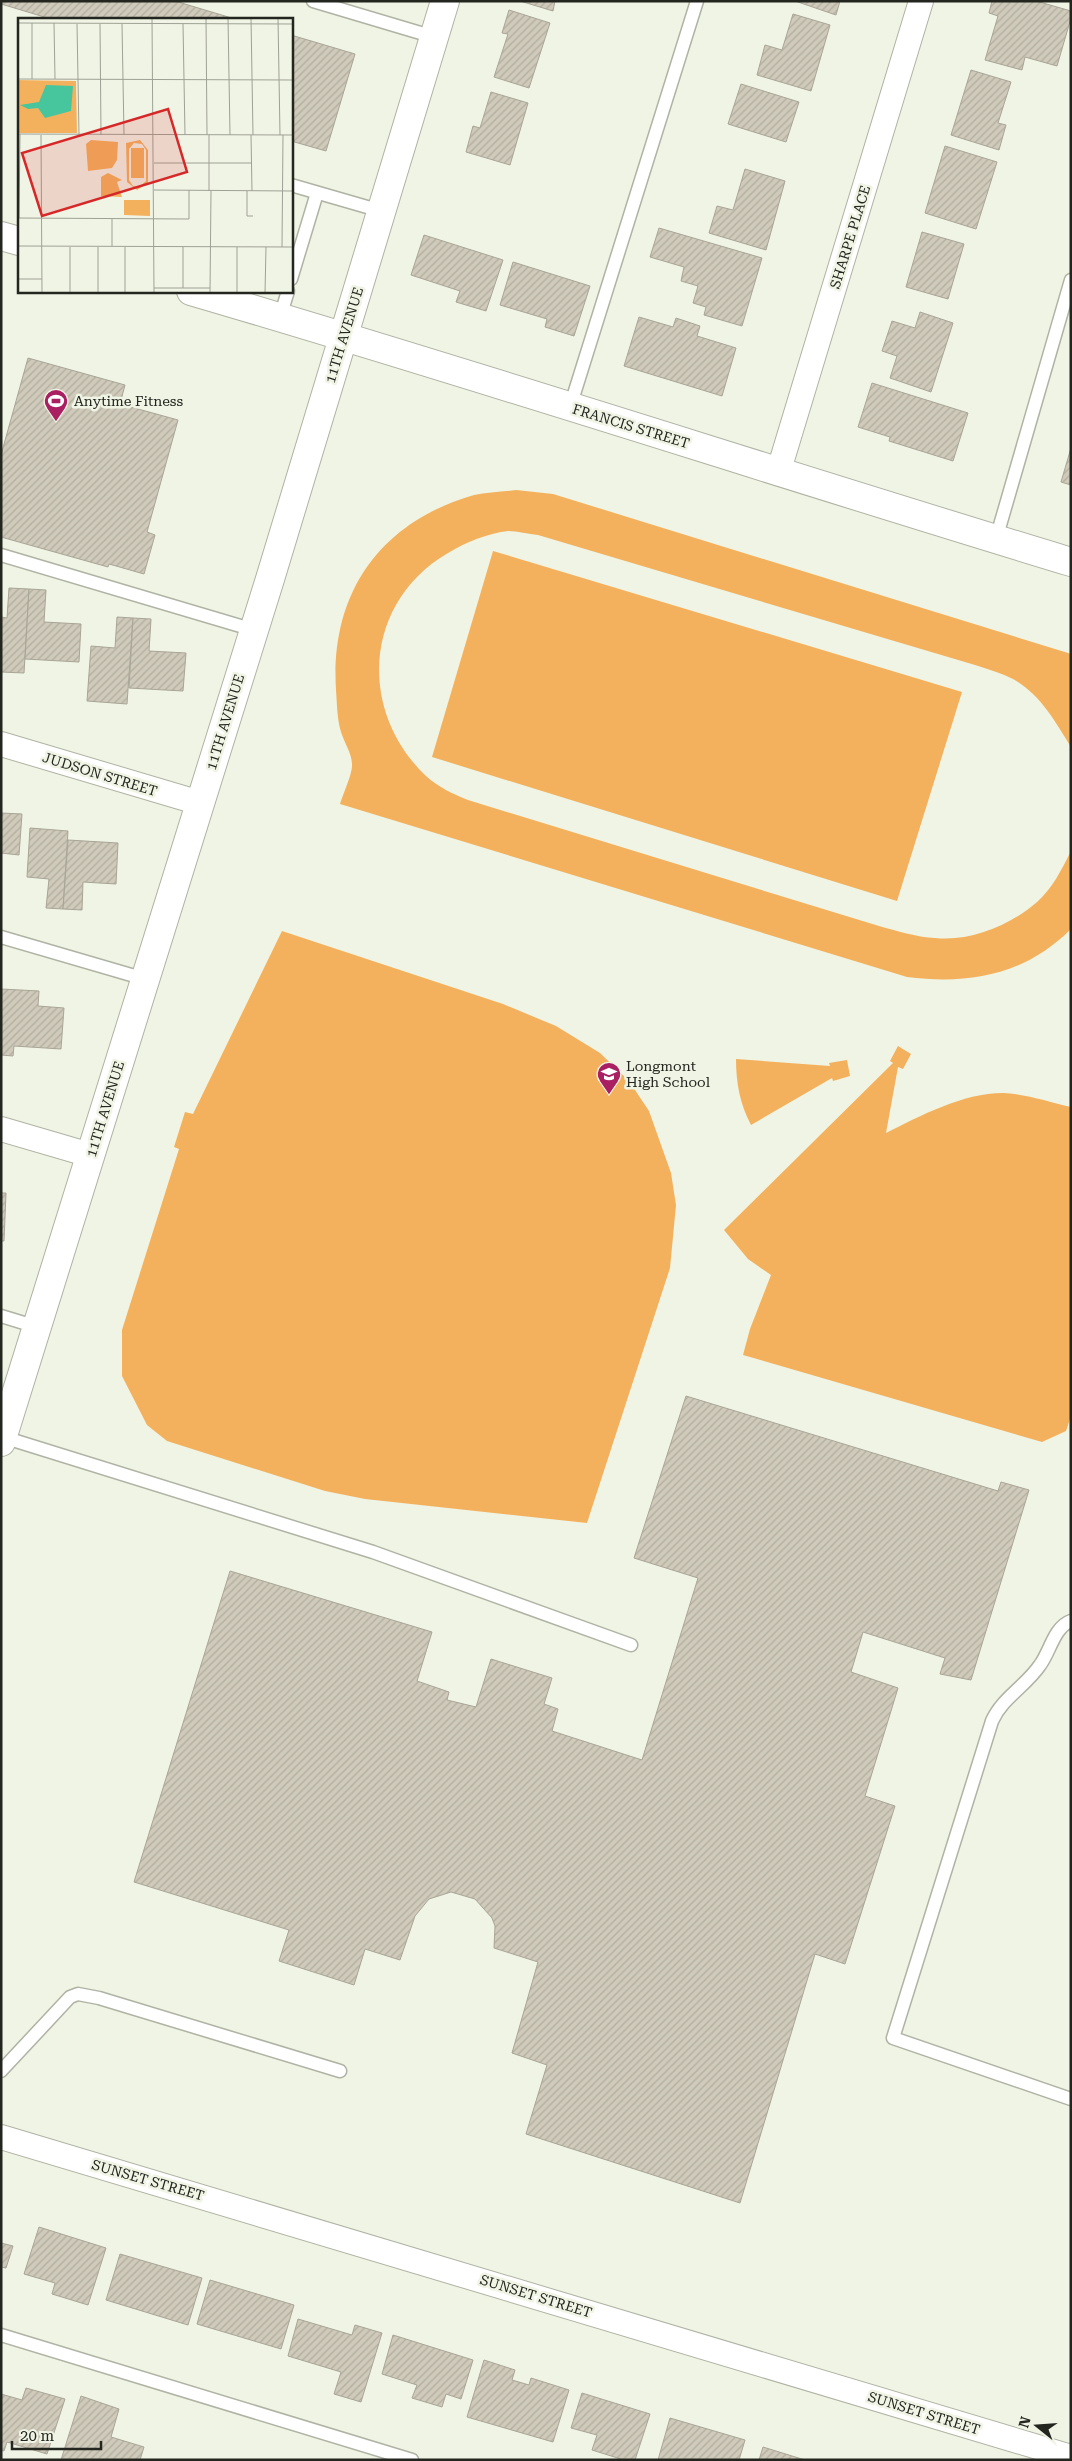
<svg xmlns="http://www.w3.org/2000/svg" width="1072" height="2461" viewBox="0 0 1072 2461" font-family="'Roboto Serif',serif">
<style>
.garden{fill:#f3b15e}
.building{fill:url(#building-hatch);stroke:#a9a596}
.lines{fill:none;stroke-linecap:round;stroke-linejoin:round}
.service-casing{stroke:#afb3a3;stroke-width:15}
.minor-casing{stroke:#afb3a3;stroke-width:26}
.tertiary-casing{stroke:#afb3a3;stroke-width:30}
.service{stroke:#fff;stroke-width:12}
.minor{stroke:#fff;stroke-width:24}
.tertiary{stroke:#fff;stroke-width:28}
.labels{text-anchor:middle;stroke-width:5;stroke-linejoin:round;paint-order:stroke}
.street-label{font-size:14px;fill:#23251f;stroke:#f0f4e4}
.poi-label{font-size:14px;fill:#23251f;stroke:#f0f4e4;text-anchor:start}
.inset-road{fill:none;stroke:#9ea195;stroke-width:1}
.view{fill:#d62828;fill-opacity:0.15;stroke:#d62828;stroke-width:2.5}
.inset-edge{fill:none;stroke:#23251f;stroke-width:2.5}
</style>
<defs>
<pattern id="building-hatch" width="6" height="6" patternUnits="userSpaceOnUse" patternTransform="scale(1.25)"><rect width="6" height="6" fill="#cfcaba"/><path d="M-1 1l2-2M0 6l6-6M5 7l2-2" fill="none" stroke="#b1ad9f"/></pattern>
</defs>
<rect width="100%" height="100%" fill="#f0f4e4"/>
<g class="garden">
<path d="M 516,490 L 553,494 L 1068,653 L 1071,654 L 1071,747 C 1055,721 1040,694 1013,679 C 1001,673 987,669 975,665 L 538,535 C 528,534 517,531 508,531 C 485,534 467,542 448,553 C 364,602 357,710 426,776 C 438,787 453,794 468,800 L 879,926 C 897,931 916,937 935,938 C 970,942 1011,925 1037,902 C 1052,889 1062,869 1071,851 L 1071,929 C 1025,975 969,985 907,977 L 340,804 C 343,794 353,773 352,764 C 352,754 344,742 341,732 C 337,719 337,703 336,690 C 330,593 380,522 474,495 C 487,492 502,492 516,490 Z"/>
<path d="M 493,551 L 962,692 L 897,901 L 432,757 Z"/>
<path d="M 282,931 L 503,1004 L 556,1026 L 600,1053 L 629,1081 L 649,1111 L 671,1173 L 676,1205 L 670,1268 L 587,1523 L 365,1499 L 325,1491 L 167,1441 L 147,1425 L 122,1376 L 122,1330 L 179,1149 L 174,1147 L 185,1112 L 193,1114 Z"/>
<path d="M 898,1046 L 911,1054 L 903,1069 L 898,1067 L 886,1133 C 920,1116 963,1093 1003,1093 C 1026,1094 1049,1102 1071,1107 L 1071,1416 L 1066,1431 L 1042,1442 L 743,1355 L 750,1329 L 771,1275 L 748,1259 L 724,1230 L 893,1063 L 890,1061 Z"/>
<path d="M 736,1059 L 830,1066 L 829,1063 L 847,1060 L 850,1076 L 833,1081 L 832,1078 L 751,1125 C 740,1104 736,1083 736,1059 Z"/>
</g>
<g class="building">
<path d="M 1,1 L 175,1 L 235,19 L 51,19 L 1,4 Z"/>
<path d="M 520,1 L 555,1 L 553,11 Z"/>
<path d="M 795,1 L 840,1 L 836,15 Z"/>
<path d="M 992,1 L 1036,1 L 1071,11 L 1071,18 L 1057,66 L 1025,57 L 1022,70 L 985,60 L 998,16 L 989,13 Z"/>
<path d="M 509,10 L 550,23 L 529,88 L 494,77 L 508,34 L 502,33 Z"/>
<path d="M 793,14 L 830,25 L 811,91 L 757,75 L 765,45 L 782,50 Z"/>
<path d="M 291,35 L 355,54 L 326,151 L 291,141 Z"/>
<path d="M 971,70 L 1011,82 L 998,123 L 1006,125 L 999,150 L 951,135 Z"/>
<path d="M 741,84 L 799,102 L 786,142 L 728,124 Z"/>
<path d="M 491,92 L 528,103 L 510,165 L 466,152 L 473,126 L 480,128 Z"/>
<path d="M 945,146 L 997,162 L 976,229 L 925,213 Z"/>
<path d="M 745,169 L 785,181 L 766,250 L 709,233 L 717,206 L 733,210 Z"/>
<path d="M 659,228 L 762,258 L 742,326 L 704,315 L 706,307 L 693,303 L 698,286 L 681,281 L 684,267 L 650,257 Z"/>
<path d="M 922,232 L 964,244 L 948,299 L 906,287 Z"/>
<path d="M 424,235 L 503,260 L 486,311 L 456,302 L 460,291 L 411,275 Z"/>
<path d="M 513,262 L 590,286 L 574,336 L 545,327 L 547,319 L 500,305 Z"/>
<path d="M 920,312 L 953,323 L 931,392 L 890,378 L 897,356 L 882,351 L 892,321 L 915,328 Z"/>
<path d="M 639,317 L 673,327 L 676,318 L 700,326 L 697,336 L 736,348 L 722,396 L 624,366 Z"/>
<path d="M 28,358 L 125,385 L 120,404 L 178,420 L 147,532 L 155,535 L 144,574 L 109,564 L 108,567 L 1,537 L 1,455 Z"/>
<path d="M 872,383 L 968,413 L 953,461 L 889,441 L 890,437 L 858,427 Z"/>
<path d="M 1071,448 L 1071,485 L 1061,482 Z"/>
<path d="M 9,588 L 29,589 L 24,673 L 1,672 L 1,617 L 7,618 Z"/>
<path d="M 29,589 L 46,590 L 44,622 L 81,624 L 79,662 L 25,659 Z"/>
<path d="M 117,617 L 133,618 L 127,704 L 87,701 L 91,646 L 115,648 Z"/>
<path d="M 133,618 L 151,619 L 149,651 L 186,653 L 183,691 L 129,688 Z"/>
<path d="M 1,813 L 22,814 L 19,855 L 1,853 Z"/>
<path d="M 30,828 L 68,831 L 63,909 L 46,908 L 49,879 L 27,877 Z"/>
<path d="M 68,840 L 118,843 L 116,884 L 83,882 L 82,910 L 63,909 Z"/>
<path d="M 1,989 L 39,991 L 38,1006 L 64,1008 L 61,1049 L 14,1046 L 13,1056 L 1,1055 Z"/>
<path d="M 1,1193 L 6,1193 L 4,1241 L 1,1241 Z"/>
<path d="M 686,1396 L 998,1491 L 1001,1482 L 1029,1490 L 971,1680 L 940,1674 L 945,1658 L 863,1632 L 851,1672 L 898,1688 L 865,1796 L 895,1806 L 845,1964 L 815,1954 L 740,2203 L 526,2134 L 547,2065 L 512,2053 L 538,1962 L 494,1948 L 495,1926 L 492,1918 L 475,1899 L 451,1892 L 429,1899 L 415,1916 L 400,1960 L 365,1949 L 354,1985 L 279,1961 L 289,1930 L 134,1882 L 230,1571 L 432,1632 L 417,1681 L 449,1692 L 447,1700 L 476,1707 L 491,1659 L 552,1678 L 544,1704 L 558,1709 L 552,1731 L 642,1760 L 698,1578 L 634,1558 Z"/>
<path d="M 39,2227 L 106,2248 L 88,2305 L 52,2294 L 55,2283 L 24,2274 Z"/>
<path d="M 1,2243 L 13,2246 L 6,2268 L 1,2267 Z"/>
<path d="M 120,2254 L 202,2278 L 188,2325 L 106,2300 Z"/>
<path d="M 210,2280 L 294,2305 L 281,2349 L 197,2324 Z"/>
<path d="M 298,2319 L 352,2335 L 355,2325 L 382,2333 L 361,2402 L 334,2394 L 341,2372 L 288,2356 Z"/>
<path d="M 393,2335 L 473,2360 L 461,2399 L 446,2394 L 442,2407 L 412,2398 L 417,2385 L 382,2374 Z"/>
<path d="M 484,2360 L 515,2370 L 512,2380 L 529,2385 L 531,2378 L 569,2390 L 553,2442 L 467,2417 Z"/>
<path d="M 26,2388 L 65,2399 L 47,2454 L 7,2442 L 4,2451 L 1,2450 L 1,2394 L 22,2400 Z"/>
<path d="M 582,2393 L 650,2414 L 635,2460 L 624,2460 L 592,2450 L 597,2435 L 571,2428 Z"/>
<path d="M 81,2396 L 119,2409 L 111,2437 L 144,2447 L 140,2460 L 61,2460 Z"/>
<path d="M 670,2418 L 745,2440 L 739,2460 L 658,2460 Z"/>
<path d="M 763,2447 L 805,2460 L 759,2460 Z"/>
</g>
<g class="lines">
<g class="service-casing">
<g id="service">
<path d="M 313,1 L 434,37"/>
<path d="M 291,185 L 381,211"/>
<path d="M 291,279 L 317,193"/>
<path d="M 280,317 L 288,291"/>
<path d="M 570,407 L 697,1"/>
<path d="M 996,539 L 1071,280"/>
<path d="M 1,555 L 254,630"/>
<path d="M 1,937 L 145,979"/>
<path d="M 1,1316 L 37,1327"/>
<path d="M 3,1437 L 373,1552 L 631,1645"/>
<path d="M 1071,1621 C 1054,1627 1050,1652 1040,1665 C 1026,1686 1002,1698 992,1721 L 893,2038 L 1071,2099"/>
<path d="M 1,2071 L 70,1997 L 78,1994 L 99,1998 L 340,2071"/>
<path d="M 1,2335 L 412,2460"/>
</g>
</g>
<g class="minor-casing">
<g id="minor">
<path d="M 778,473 L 921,1"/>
<path d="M 1,744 L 200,803"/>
<path d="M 1,1129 L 90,1155"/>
<path d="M 1,2137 L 1071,2457"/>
</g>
</g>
<g class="tertiary-casing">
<g id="tertiary">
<path d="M 1,236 L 19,241"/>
<path d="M 191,291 C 485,377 777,473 1071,562"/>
<path d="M 1,1442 L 270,579 L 445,1"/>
</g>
</g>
<use href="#service" class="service"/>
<use href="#minor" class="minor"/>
<use href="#tertiary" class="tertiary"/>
</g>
<defs>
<g id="stadium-pin" transform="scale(1.25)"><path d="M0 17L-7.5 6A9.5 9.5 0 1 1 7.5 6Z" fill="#a91f62" stroke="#f0f4e4"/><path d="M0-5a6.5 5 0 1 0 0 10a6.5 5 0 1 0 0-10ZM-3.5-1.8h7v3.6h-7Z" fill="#fff"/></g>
<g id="school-pin" transform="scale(1.25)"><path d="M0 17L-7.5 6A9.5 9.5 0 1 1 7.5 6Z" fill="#a91f62" stroke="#f0f4e4"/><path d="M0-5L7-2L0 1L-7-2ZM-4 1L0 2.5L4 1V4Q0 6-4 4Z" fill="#fff"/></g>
</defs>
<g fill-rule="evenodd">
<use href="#stadium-pin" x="56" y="401"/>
<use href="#school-pin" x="609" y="1074"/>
</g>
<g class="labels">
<g class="street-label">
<text transform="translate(850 237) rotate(-73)" y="5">SHARPE PLACE</text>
<text transform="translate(344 335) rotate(-73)" y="5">11TH AVENUE</text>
<text transform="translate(631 426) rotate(17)" y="5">FRANCIS STREET</text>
<text transform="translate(225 722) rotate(-73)" y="5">11TH AVENUE</text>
<text transform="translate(100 774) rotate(17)" y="5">JUDSON STREET</text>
<text transform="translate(105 1109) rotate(-73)" y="5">11TH AVENUE</text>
<text transform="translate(148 2180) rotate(16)" y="5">SUNSET STREET</text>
<text transform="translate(536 2296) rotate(17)" y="5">SUNSET STREET</text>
<text transform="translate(924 2413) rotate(17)" y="5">SUNSET STREET</text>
</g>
<g class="poi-label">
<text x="74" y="406">Anytime Fitness</text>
<text x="626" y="1071">Longmont<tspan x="626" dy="16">High School</tspan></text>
</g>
</g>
<g transform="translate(18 18)">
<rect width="275" height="275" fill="#f0f4e4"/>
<path d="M 0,62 L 58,63 L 59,115 L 0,115 Z" fill="#f3b15e"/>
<path d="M 73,122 L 100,124 L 99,142 L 94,150 L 70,153 L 68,126 ZM 122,122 L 130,132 L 130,165 L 119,172 L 109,164 L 108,125 ZM 116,125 L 124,126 L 128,132 L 128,163 L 121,169 L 115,168 L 111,162 L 111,131 ZM 113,130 L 126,130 L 126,160 L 113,160 ZM 90,155 L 104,162 L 99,164 L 104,179 L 83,178 L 83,159 ZM 106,182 L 132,182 L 132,198 L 106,197 Z" fill="#f3b15e" fill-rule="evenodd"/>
<path d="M 28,67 L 55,68 L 53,93 L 27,100 L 20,90 L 10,91 L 2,87 L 21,84 Z" fill="#47c59c"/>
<path class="inset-road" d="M 134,0 L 136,275M 188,0 L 189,117M 210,0 L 212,117M 233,0 L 235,117M 260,0 L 262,117M 0,5 L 275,6M 14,5 L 14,61M 36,5 L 37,61M 59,6 L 61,117M 82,6 L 83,117M 104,6 L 106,117M 165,6 L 167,117M 0,61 L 275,62M 0,116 L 275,117M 23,117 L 24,275M 233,117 L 234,173M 136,145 L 233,145M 136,172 L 275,173M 191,173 L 191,117M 229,173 L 229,198 L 235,198M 0,200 L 171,201 L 171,172M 1,200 L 2,116M 94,201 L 94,228M 0,228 L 275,229M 264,229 L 265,117M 0,261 L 24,261M 136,270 L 192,270M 165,270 L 165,229M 52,275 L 52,229M 80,275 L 80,229M 107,275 L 107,229M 192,275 L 193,173M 219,275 L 219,229M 247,275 L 248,229"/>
<path class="view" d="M 150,91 L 169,154 L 24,198 L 4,135 Z"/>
<rect width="275" height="275" class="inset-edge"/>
</g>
<rect width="1072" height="2461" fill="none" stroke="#23251f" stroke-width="5"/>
<g transform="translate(1037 2426) rotate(287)" stroke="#f0f4e4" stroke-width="4" paint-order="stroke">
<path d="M0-4L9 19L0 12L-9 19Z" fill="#23251f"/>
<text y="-8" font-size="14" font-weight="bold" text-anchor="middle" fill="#23251f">N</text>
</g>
<path d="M12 2441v8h89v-8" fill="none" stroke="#23251f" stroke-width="2.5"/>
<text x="20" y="2441" font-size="15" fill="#23251f" stroke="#f0f4e4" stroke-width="4" paint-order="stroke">20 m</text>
</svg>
